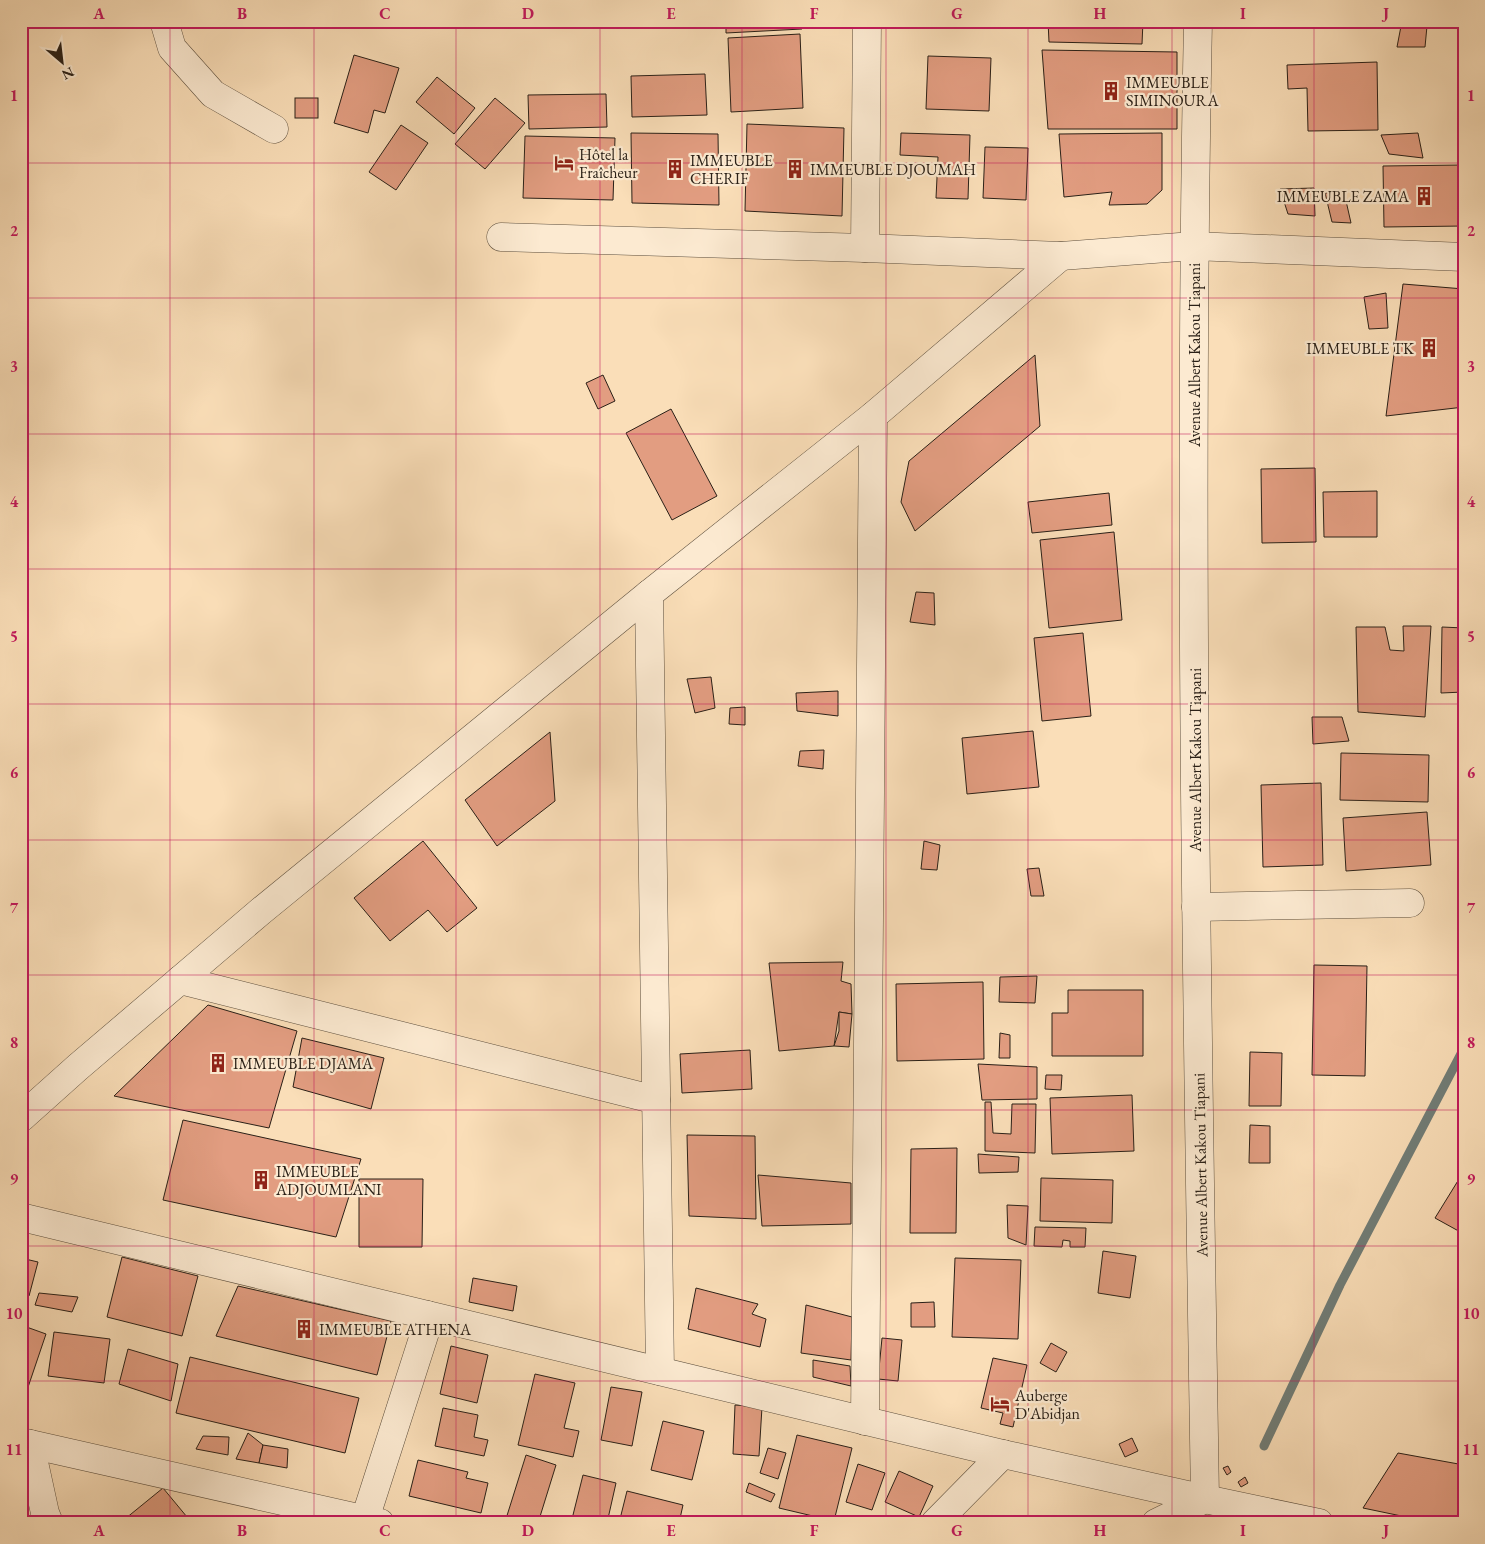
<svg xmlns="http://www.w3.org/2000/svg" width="1485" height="1544" viewBox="0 0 1485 1544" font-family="'EB Garamond',serif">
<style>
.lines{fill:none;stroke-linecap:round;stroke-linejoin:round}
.stream{stroke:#717d77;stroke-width:9}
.building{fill:#e29d81;stroke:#2a2017}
.minor-casing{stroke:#5e503f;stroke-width:29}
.minor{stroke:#fcead1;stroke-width:28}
.grid{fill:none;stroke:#c2185b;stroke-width:1;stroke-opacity:0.55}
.labels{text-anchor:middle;stroke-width:4.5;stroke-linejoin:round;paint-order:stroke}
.poi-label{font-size:16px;fill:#2a2017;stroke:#fcead1;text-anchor:start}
.street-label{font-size:16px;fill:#2a2017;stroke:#fcead1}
.neatline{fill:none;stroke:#c2185b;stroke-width:2}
.grid-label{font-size:16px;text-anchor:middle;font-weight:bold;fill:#c2185b}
</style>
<rect width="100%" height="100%" fill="#fadeb8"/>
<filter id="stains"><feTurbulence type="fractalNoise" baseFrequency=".004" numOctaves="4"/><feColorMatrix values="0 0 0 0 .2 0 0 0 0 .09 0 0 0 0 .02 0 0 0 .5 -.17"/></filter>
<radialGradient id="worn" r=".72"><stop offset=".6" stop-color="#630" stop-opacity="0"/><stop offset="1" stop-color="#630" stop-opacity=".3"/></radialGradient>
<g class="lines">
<path class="stream" d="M 1264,1446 L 1340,1285 L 1464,1048"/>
</g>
<g class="building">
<path d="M 214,21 L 228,21 L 222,28 Z"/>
<path d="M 349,21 L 400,21 L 400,24 L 349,25 Z"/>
<path d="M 472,21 L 519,21 L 519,24 Z"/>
<path d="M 726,21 L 801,21 L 802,29 L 726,33 Z"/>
<path d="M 934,21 L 998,21 L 934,23 Z"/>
<path d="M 1048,21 L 1143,21 L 1142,44 L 1049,42 Z"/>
<path d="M 1402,21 L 1421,21 L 1427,26 L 1425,47 L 1397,47 Z"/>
<path d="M 800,34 L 803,108 L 731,112 L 728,38 Z"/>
<path d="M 1042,50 L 1177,52 L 1177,129 L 1048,129 Z"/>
<path d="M 354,55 L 399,68 L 385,113 L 374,110 L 368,133 L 334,123 Z"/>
<path d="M 928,56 L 991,58 L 989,111 L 926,109 Z"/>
<path d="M 1377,62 L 1378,130 L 1308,131 L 1307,88 L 1288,89 L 1287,65 Z"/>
<path d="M 705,74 L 707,115 L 632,117 L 631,76 Z"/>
<path d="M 437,77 L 475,108 L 454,134 L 416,102 Z"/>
<path d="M 606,94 L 607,127 L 529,129 L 528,95 Z"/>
<rect x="295" y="98" width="23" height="20"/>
<path d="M 495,98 L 525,123 L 485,169 L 455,144 Z"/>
<path d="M 747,124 L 844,128 L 842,216 L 745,211 Z"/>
<path d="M 401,125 L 428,143 L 396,190 L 369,172 Z"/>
<path d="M 631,133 L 718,134 L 719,205 L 632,203 Z"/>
<path d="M 901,133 L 970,135 L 968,199 L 936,198 L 938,157 L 900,155 Z"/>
<path d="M 1162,133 L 1162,190 L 1147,204 L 1109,205 L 1112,192 L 1064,197 L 1059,134 Z"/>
<path d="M 1418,133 L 1423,158 L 1389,154 L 1381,135 Z"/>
<path d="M 525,136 L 615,138 L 613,200 L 523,198 Z"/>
<path d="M 985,147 L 1028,148 L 1026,200 L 983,198 Z"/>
<path d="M 1464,165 L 1464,226 L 1384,227 L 1383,166 Z"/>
<path d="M 1314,188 L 1315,216 L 1288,214 L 1280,189 Z"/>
<path d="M 1344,192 L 1351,223 L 1332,222 L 1325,193 Z"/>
<path d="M 1403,284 L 1464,289 L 1464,407 L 1386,416 Z"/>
<path d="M 1386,293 L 1388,328 L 1369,329 L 1364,297 Z"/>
<path d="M 1035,355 L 1040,426 L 915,531 L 901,502 L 909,461 Z"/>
<path d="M 603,375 L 615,401 L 598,409 L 586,383 Z"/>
<path d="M 671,409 L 717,496 L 672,520 L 626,433 Z"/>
<path d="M 1315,468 L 1316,542 L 1262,543 L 1261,469 Z"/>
<path d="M 1377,491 L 1377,537 L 1324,537 L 1323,492 Z"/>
<path d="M 1109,493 L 1112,525 L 1032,533 L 1028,502 Z"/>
<path d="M 1114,532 L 1122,620 L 1049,628 L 1040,540 Z"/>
<path d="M 916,592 L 934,593 L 935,625 L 910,622 Z"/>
<path d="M 1403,626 L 1431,626 L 1425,717 L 1358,712 L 1356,627 L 1385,627 L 1390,650 L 1404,651 Z"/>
<path d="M 1442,627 L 1464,628 L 1464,692 L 1441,693 Z"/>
<path d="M 1083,633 L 1091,716 L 1042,721 L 1034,638 Z"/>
<path d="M 711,677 L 715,708 L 695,713 L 687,679 Z"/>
<path d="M 838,691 L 838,716 L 797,711 L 796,693 Z"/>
<path d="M 745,707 L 745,725 L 729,724 L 730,708 Z"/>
<path d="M 1312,717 L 1342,717 L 1349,741 L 1313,744 Z"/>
<path d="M 1033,731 L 1039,787 L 967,794 L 962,738 Z"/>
<path d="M 550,732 L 555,801 L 497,846 L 465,800 Z"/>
<path d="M 824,750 L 823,769 L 798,766 L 800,751 Z"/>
<path d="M 1341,753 L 1429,755 L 1428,802 L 1340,800 Z"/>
<path d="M 1321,783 L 1323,865 L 1263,867 L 1261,785 Z"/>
<path d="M 1427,812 L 1431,865 L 1346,871 L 1343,818 Z"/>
<path d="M 423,841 L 477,908 L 447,932 L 428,910 L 390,941 L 354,898 Z"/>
<path d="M 924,841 L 940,845 L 937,870 L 921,869 Z"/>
<path d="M 1039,868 L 1044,896 L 1031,896 L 1027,869 Z"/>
<path d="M 843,962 L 841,981 L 851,984 L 852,1014 L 839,1012 L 834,1046 L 779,1051 L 769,963 Z"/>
<path d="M 1314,965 L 1367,966 L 1365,1076 L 1312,1075 Z"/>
<path d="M 1037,976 L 1035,1003 L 999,1002 L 1000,977 Z"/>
<path d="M 983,982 L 984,1059 L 897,1061 L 896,984 Z"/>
<path d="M 1068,990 L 1143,990 L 1143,1056 L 1052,1056 L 1052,1013 L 1068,1013 Z"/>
<path d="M 208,1005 L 297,1031 L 269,1128 L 114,1096 Z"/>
<path d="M 839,1012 L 852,1014 L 849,1047 L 834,1046 L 839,1031 Z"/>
<path d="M 1000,1033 L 1010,1035 L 1010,1058 L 999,1058 Z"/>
<path d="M 302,1038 L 384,1058 L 371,1109 L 293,1087 Z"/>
<path d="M 750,1050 L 752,1089 L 682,1093 L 680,1054 Z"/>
<path d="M 1250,1052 L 1282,1053 L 1281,1106 L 1249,1106 Z"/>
<path d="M 978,1064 L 1037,1067 L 1037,1099 L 982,1100 Z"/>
<path d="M 1046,1075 L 1062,1075 L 1061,1090 L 1045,1089 Z"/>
<path d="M 1132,1095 L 1134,1151 L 1052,1154 L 1050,1098 Z"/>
<path d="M 985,1102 L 991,1102 L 993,1133 L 1011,1134 L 1012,1104 L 1036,1104 L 1035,1153 L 985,1151 Z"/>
<path d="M 183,1120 L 361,1159 L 336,1237 L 163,1200 Z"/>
<path d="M 1250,1125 L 1270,1126 L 1270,1163 L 1249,1163 Z"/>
<path d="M 687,1135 L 755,1136 L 756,1219 L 689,1216 Z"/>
<path d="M 957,1148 L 956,1233 L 910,1233 L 911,1149 Z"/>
<path d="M 978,1154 L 1019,1157 L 1018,1172 L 979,1173 Z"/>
<path d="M 1464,1171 L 1464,1234 L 1435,1218 Z"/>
<path d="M 758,1175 L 851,1183 L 851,1224 L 762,1226 Z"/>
<path d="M 1041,1178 L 1113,1180 L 1112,1223 L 1040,1221 Z"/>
<path d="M 359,1179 L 423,1179 L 422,1247 L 359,1247 Z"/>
<path d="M 1007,1205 L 1028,1206 L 1026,1245 L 1008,1238 Z"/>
<path d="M 1035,1227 L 1086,1228 L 1085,1247 L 1070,1247 L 1070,1241 L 1063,1240 L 1062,1247 L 1034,1246 Z"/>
<path d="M 1103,1251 L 1136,1256 L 1130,1298 L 1098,1293 Z"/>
<path d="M 122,1257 L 198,1276 L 182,1336 L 107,1317 Z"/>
<path d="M 21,1258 L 38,1262 L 29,1296 L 21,1294 Z"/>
<path d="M 955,1258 L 1021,1260 L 1018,1339 L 952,1337 Z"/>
<path d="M 473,1278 L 517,1286 L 513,1311 L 469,1302 Z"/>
<path d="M 238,1286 L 391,1321 L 377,1375 L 216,1336 Z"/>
<path d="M 696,1288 L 758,1304 L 752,1314 L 766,1319 L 760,1347 L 688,1329 Z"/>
<path d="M 39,1293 L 78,1297 L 72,1312 L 35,1305 Z"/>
<path d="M 934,1302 L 935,1327 L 911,1327 L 911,1303 Z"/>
<path d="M 806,1305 L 852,1317 L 851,1360 L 801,1353 Z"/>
<path d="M 21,1325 L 46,1334 L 22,1405 L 21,1404 Z"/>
<path d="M 54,1332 L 110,1339 L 104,1383 L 48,1376 Z"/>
<path d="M 882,1338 L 902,1340 L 898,1381 L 878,1379 Z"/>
<path d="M 1051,1343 L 1067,1352 L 1056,1372 L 1040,1363 Z"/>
<path d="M 451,1346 L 488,1355 L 477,1403 L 440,1394 Z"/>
<path d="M 128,1349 L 178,1364 L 171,1401 L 119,1384 Z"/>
<path d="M 190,1357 L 359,1398 L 345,1453 L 176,1413 Z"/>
<path d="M 993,1358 L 1027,1365 L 1013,1427 L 1000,1424 L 1003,1413 L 981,1408 Z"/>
<path d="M 813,1360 L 850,1366 L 851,1386 L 813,1377 Z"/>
<path d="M 535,1374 L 575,1383 L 564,1428 L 579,1431 L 573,1457 L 518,1445 Z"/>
<path d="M 611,1387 L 642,1392 L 632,1446 L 601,1440 Z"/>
<path d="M 735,1405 L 762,1407 L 759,1456 L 733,1454 Z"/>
<path d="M 443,1408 L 478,1415 L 474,1437 L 488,1440 L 484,1456 L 435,1446 Z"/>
<path d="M 663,1421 L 704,1431 L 692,1480 L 651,1470 Z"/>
<path d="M 248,1433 L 263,1445 L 259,1463 L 236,1459 Z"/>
<path d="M 797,1435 L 852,1448 L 834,1521 L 779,1508 Z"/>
<path d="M 203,1436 L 229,1437 L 228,1455 L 196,1449 Z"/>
<path d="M 1132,1438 L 1138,1451 L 1125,1457 L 1119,1444 Z"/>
<path d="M 263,1445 L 288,1449 L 287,1468 L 259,1463 Z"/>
<path d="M 768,1448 L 786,1453 L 778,1479 L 760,1473 Z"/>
<path d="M 1398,1453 L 1464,1465 L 1464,1481 L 1458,1495 L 1464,1496 L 1464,1523 L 1435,1523 L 1363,1508 Z"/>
<path d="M 526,1455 L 556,1465 L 538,1523 L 507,1523 L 505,1522 Z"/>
<path d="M 418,1460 L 468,1472 L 466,1478 L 488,1483 L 481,1513 L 409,1496 Z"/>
<path d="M 858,1464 L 885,1473 L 872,1510 L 846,1502 Z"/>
<path d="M 1228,1466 L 1231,1472 L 1227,1475 L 1223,1468 Z"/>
<path d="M 899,1471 L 933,1486 L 919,1517 L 885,1502 Z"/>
<path d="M 583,1475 L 616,1483 L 607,1523 L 571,1523 Z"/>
<path d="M 1245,1477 L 1248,1483 L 1241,1487 L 1238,1482 Z"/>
<path d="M 749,1483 L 775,1494 L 771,1502 L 746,1492 Z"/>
<path d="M 163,1488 L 192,1523 L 120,1523 Z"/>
<path d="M 627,1491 L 683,1505 L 679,1523 L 619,1523 Z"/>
<path d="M 722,1516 L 751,1523 L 720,1523 Z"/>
</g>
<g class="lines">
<g class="minor-casing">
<g id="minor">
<path d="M 164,21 L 172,48 L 213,94 L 274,129"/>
<path d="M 1198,21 C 1188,514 1197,1007 1205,1499"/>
<path d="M 501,237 L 865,248 L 1061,256 L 1193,246 L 1464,257"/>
<path d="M 865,248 L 867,21"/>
<path d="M 649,594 L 660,1371"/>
<path d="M 1196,907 L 1410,903"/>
<path d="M 180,980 L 656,1100"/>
<path d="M 21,1118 L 78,1067 L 261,911 L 649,594 L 873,416 L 1061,256"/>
<path d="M 21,1217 L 1003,1454 L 1205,1499 L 1319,1523"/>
<path d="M 865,1421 L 873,416"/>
<path d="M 21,1442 L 380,1523"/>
<path d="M 30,1444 L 45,1513 L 49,1523"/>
<path d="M 365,1519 L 427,1326 L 427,1315"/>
<path d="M 935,1523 L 1003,1454"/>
<path d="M 1156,1523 L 1205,1499"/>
</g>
</g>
<use href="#minor" class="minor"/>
</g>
<path class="grid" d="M 170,21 L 170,1523M 314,21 L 314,1523M 456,21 L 456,1523M 600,21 L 600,1523M 742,21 L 742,1523M 886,21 L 886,1523M 1028,21 L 1028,1523M 1172,21 L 1172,1523M 1314,21 L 1314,1523M 21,163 L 1464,163M 21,298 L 1464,298M 21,434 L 1464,434M 21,569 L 1464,569M 21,704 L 1464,704M 21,840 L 1464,840M 21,975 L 1464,975M 21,1110 L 1464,1110M 21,1246 L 1464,1246M 21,1381 L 1464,1381"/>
<defs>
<g id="building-bare" transform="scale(1.5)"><path d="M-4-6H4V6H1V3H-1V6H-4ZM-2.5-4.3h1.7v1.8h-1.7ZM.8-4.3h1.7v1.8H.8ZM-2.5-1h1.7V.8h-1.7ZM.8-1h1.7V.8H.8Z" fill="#8f2418" stroke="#fcead1" stroke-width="2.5" paint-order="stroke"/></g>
<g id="hotel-bare" transform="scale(1.5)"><path d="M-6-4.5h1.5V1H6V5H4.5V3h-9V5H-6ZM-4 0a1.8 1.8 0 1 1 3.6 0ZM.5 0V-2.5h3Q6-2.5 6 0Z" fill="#8f2418" stroke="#fcead1" stroke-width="2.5" paint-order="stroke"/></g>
</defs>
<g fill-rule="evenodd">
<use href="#building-bare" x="1111" y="91"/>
<use href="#hotel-bare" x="564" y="163"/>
<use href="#building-bare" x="675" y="169"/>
<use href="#building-bare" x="795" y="169"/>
<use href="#building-bare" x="1424" y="196"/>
<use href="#building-bare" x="1429" y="348"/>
<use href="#building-bare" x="218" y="1063"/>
<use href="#building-bare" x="261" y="1180"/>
<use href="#building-bare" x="304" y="1329"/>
<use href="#hotel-bare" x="1000" y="1404"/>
</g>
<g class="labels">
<g class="poi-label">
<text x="1126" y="88">IMMEUBLE<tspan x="1126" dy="18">SIMINOURA</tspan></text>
<text x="579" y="160">Hôtel la<tspan x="579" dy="18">Fraîcheur</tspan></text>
<text x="690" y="166">IMMEUBLE<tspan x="690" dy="18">CHERIF</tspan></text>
<text x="810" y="175">IMMEUBLE DJOUMAH</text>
<text x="1409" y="202" text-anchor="end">IMMEUBLE ZAMA</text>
<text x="1414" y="354" text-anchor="end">IMMEUBLE TK</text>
<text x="233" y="1069">IMMEUBLE DJAMA</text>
<text x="276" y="1177">IMMEUBLE<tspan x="276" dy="18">ADJOUMLANI</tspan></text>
<text x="319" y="1335">IMMEUBLE ATHENA</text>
<text x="1015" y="1401">Auberge<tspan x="1015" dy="18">D'Abidjan</tspan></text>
</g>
<g class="street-label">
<text transform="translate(1194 355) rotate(-90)" y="6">Avenue Albert Kakou Tiapani</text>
<text transform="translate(1195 760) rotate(-90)" y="6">Avenue Albert Kakou Tiapani</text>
<text transform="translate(1200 1165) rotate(-91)" y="6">Avenue Albert Kakou Tiapani</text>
</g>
</g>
<rect width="1485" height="1544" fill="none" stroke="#fadeb8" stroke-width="55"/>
<g transform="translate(62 62) rotate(152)" stroke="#fcead1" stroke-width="4" paint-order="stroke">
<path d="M0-4L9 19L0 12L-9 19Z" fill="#2a2017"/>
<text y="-8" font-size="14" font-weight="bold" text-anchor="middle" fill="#2a2017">N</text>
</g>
<rect x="28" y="28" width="1430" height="1488" class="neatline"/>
<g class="grid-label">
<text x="99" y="19">A</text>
<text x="242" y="19">B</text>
<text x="385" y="19">C</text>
<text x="528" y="19">D</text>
<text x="671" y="19">E</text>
<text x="814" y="19">F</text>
<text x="957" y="19">G</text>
<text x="1100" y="19">H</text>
<text x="1243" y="19">I</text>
<text x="1386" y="19">J</text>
<text x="14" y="101">1</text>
<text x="1471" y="101">1</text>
<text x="14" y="236">2</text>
<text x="1471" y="236">2</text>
<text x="14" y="372">3</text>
<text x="1471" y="372">3</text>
<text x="14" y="507">4</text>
<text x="1471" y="507">4</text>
<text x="14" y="642">5</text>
<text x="1471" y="642">5</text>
<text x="14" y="778">6</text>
<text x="1471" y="778">6</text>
<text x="14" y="913">7</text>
<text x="1471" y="913">7</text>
<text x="14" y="1048">8</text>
<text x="1471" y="1048">8</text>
<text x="14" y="1184">9</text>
<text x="1471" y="1184">9</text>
<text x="14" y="1319">10</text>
<text x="1471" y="1319">10</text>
<text x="14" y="1455">11</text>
<text x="1471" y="1455">11</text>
<text x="99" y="1536">A</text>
<text x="242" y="1536">B</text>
<text x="385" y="1536">C</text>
<text x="528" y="1536">D</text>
<text x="671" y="1536">E</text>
<text x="814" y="1536">F</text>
<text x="957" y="1536">G</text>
<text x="1100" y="1536">H</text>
<text x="1243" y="1536">I</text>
<text x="1386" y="1536">J</text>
</g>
<rect width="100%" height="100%" filter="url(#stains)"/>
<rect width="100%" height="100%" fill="url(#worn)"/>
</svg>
